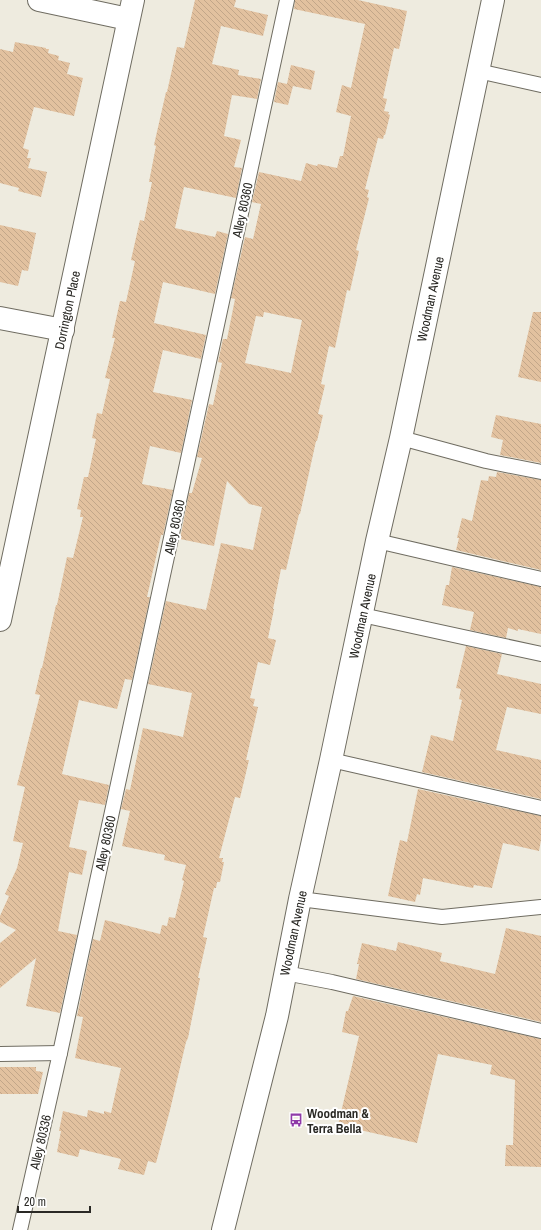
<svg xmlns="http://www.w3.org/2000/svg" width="541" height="1230" viewBox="0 0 541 1230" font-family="'Archivo Narrow',sans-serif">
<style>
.building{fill:url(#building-back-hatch);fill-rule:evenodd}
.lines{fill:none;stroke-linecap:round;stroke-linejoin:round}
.service-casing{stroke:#6f6c61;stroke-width:16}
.minor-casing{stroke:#6f6c61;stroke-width:24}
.primary-casing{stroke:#6f6c61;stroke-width:24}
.service{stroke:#fff;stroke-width:14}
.minor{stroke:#fff;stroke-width:22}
.primary{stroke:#fff;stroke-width:22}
.labels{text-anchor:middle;stroke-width:4;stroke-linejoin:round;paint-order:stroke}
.street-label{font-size:13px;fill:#2a2925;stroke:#fff}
.poi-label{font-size:13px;font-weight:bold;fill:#2a2925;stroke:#fff;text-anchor:start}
</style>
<defs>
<pattern id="building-back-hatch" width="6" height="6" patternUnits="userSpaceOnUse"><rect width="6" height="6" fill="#e2c19f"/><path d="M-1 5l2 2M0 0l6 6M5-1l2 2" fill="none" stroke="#c2a689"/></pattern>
</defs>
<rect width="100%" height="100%" fill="#eeebdf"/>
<g class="building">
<path d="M 195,0 L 236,0 L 234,7 L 268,15 L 263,36 L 221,26 L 212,64 L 239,70 L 238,75 L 261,79 L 257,99 L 232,95 L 224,136 L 241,140 L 234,167 L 242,168 L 236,198 L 184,187 L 175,228 L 215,237 L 217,231 L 228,234 L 215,294 L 163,282 L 154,323 L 206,335 L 201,359 L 163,350 L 153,392 L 192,400 L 181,453 L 150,446 L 142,484 L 173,490 L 163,535 L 161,535 L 147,597 L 150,597 L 132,680 L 125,679 L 117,709 L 79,700 L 62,774 L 109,785 L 105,805 L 79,800 L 69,847 L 87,851 L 82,875 L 69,872 L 58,931 L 77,935 L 60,1013 L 26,1006 L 36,958 L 0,988 L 0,943 L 16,930 L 0,922 L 0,916 L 9,896 L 5,894 L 17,868 L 23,843 L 13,841 L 25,787 L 17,785 L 40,695 L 35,694 L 41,668 L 42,668 L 56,605 L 57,605 L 67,557 L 73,558 L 83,517 L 80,517 L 81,510 L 77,509 L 84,477 L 88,477 L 96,439 L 92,438 L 97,413 L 102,414 L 110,379 L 105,378 L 115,338 L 112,338 L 120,301 L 126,302 L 135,261 L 131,260 L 140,220 L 144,221 L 152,182 L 149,182 L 156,146 L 154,145 L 166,92 L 167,92 L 177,47 L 184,48 Z"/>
<path d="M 295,0 L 358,0 L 407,11 L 399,49 L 394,48 L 383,98 L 387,99 L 384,111 L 389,112 L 388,114 L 390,115 L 385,135 L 384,135 L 383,139 L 378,138 L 365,189 L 369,190 L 367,197 L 369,198 L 356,250 L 359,251 L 350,291 L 347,290 L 335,348 L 329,346 L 321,384 L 325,385 L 318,414 L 323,415 L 317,441 L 316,441 L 300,514 L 299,514 L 286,570 L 281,569 L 273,609 L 274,609 L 268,638 L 276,640 L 270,665 L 258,662 L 250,698 L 255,699 L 253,706 L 258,707 L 246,760 L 249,760 L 240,798 L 235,797 L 219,858 L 223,858 L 222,862 L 224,862 L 220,882 L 217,882 L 216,888 L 214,888 L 203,937 L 207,938 L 198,978 L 200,978 L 188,1038 L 186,1042 L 170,1110 L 156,1163 L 148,1161 L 144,1175 L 118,1169 L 121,1159 L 80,1149 L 78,1157 L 57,1152 L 61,1131 L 59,1131 L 63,1111 L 87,1117 L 88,1110 L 104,1114 L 104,1111 L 111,1113 L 121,1068 L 75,1058 L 83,1017 L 77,1016 L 93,939 L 100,941 L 105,920 L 160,934 L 162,925 L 167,926 L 169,917 L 175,918 L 184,881 L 182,880 L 186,865 L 164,860 L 165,855 L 122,846 L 130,811 L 121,809 L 126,789 L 130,790 L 143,728 L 183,737 L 192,693 L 148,684 L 166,601 L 206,610 L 221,543 L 253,550 L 262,507 L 249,504 L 227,481 L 214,546 L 180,539 L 189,493 L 192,493 L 202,458 L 197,457 L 209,404 L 213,405 L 222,363 L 218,362 L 223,339 L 227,339 L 235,299 L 231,298 L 245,237 L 253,239 L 261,204 L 252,202 L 259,172 L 301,181 L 306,163 L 317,166 L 318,164 L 337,168 L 340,156 L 343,156 L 351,116 L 336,112 L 342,85 L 351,88 L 365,24 L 294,9 ZM 264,312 L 302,320 L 291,373 L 245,363 L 256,316 L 263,317 Z"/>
<path d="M 15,42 L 46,48 L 46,49 L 49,49 L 48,53 L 59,56 L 58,60 L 70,63 L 67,74 L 83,78 L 74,116 L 34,107 L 23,148 L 29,150 L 27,158 L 31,158 L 28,168 L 47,172 L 41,197 L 18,191 L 19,188 L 0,183 L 0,49 L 13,52 Z"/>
<path d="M 291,65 L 315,71 L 311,90 L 293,86 L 288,105 L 274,102 L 278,82 L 287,84 Z"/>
<path d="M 0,225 L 36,233 L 28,271 L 22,270 L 18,286 L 0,282 Z"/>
<path d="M 533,312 L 541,312 L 541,382 L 518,377 Z"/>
<path d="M 496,415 L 541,424 L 541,463 L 500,455 L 503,440 L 491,437 Z"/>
<path d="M 497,472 L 541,480 L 541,570 L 456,550 L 459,538 L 457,538 L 462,518 L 472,521 L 481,480 L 488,481 L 489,476 L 496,477 Z"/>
<path d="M 452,567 L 541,587 L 541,634 L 518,629 L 518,631 L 508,628 L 506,638 L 470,630 L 474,612 L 442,605 L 446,585 L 449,585 Z"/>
<path d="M 466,646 L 502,654 L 497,674 L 541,684 L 541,714 L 507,707 L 496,750 L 541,760 L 541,799 L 422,772 L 431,735 L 453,741 L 462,700 L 459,699 L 461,689 L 456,688 Z"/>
<path d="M 418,789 L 541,816 L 541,840 L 539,851 L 503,843 L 492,888 L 474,885 L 473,888 L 423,878 L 420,895 L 417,894 L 415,902 L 388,896 L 400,840 L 407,842 Z"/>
<path d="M 506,928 L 541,936 L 541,1022 L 356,979 L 359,964 L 357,964 L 362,943 L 396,951 L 398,942 L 442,953 L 440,961 L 495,974 Z"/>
<path d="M 353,996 L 541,1039 L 541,1167 L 505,1166 L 506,1145 L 513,1145 L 515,1080 L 490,1074 L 492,1065 L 438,1054 L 417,1143 L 338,1125 L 359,1036 L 342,1032 L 346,1011 L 348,1011 Z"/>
<path d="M 0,1067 L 36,1067 L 36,1071 L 43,1072 L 38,1094 L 0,1094 Z"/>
</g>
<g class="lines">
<g class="service-casing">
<g id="service">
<path d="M 478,71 L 541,85"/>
<path d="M 401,438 L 486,461 L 541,472"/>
<path d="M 377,541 L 541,579"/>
<path d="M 362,615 L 541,654"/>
<path d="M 331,760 L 541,808"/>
<path d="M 300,899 L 442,917 L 541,907"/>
<path d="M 285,973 L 332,982 L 541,1031"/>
<path d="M 0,1054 L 60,1053"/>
<path d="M 20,1230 L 60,1053 L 287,0"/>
</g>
</g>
<g class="minor-casing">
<g id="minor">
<path d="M 39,0 L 128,19"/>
<path d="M 0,318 L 63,330"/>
<path d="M 0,620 L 133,0"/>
</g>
</g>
<g class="primary-casing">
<path id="primary" d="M 223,1230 L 277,1016 L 300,899 L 331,760 L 377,541 L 401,438 L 493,0"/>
</g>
<use href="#service" class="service"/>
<use href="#minor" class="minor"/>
<use href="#primary" class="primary"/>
</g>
<defs>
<g id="bus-bare" transform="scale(1.08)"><path d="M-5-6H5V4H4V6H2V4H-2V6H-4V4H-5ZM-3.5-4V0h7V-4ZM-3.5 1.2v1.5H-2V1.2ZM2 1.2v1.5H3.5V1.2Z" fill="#8f3aa8" stroke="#fff" stroke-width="2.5" paint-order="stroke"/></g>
</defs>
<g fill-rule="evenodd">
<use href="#bus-bare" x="296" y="1120"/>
</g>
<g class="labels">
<g class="street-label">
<text transform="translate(242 210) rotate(-78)" y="5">Alley 80360</text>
<text transform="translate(430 299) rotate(-78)" y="5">Woodman Avenue</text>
<text transform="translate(67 310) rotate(-78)" y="5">Dorrington Place</text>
<text transform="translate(174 527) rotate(-78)" y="5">Alley 80360</text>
<text transform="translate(362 616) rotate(-78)" y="5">Woodman Avenue</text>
<text transform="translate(105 843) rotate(-78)" y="5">Alley 80360</text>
<text transform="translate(293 933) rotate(-78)" y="5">Woodman Avenue</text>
<text transform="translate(40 1142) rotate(-77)" y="5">Alley 80336</text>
</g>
<g class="poi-label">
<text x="307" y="1118">Woodman &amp;<tspan x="307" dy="15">Terra Bella</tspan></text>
</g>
</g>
<path d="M18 1206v6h72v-6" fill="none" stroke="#2a2925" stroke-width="2"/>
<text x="24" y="1206" font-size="12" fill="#2a2925" stroke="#ffffff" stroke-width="3" paint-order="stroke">20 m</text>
</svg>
